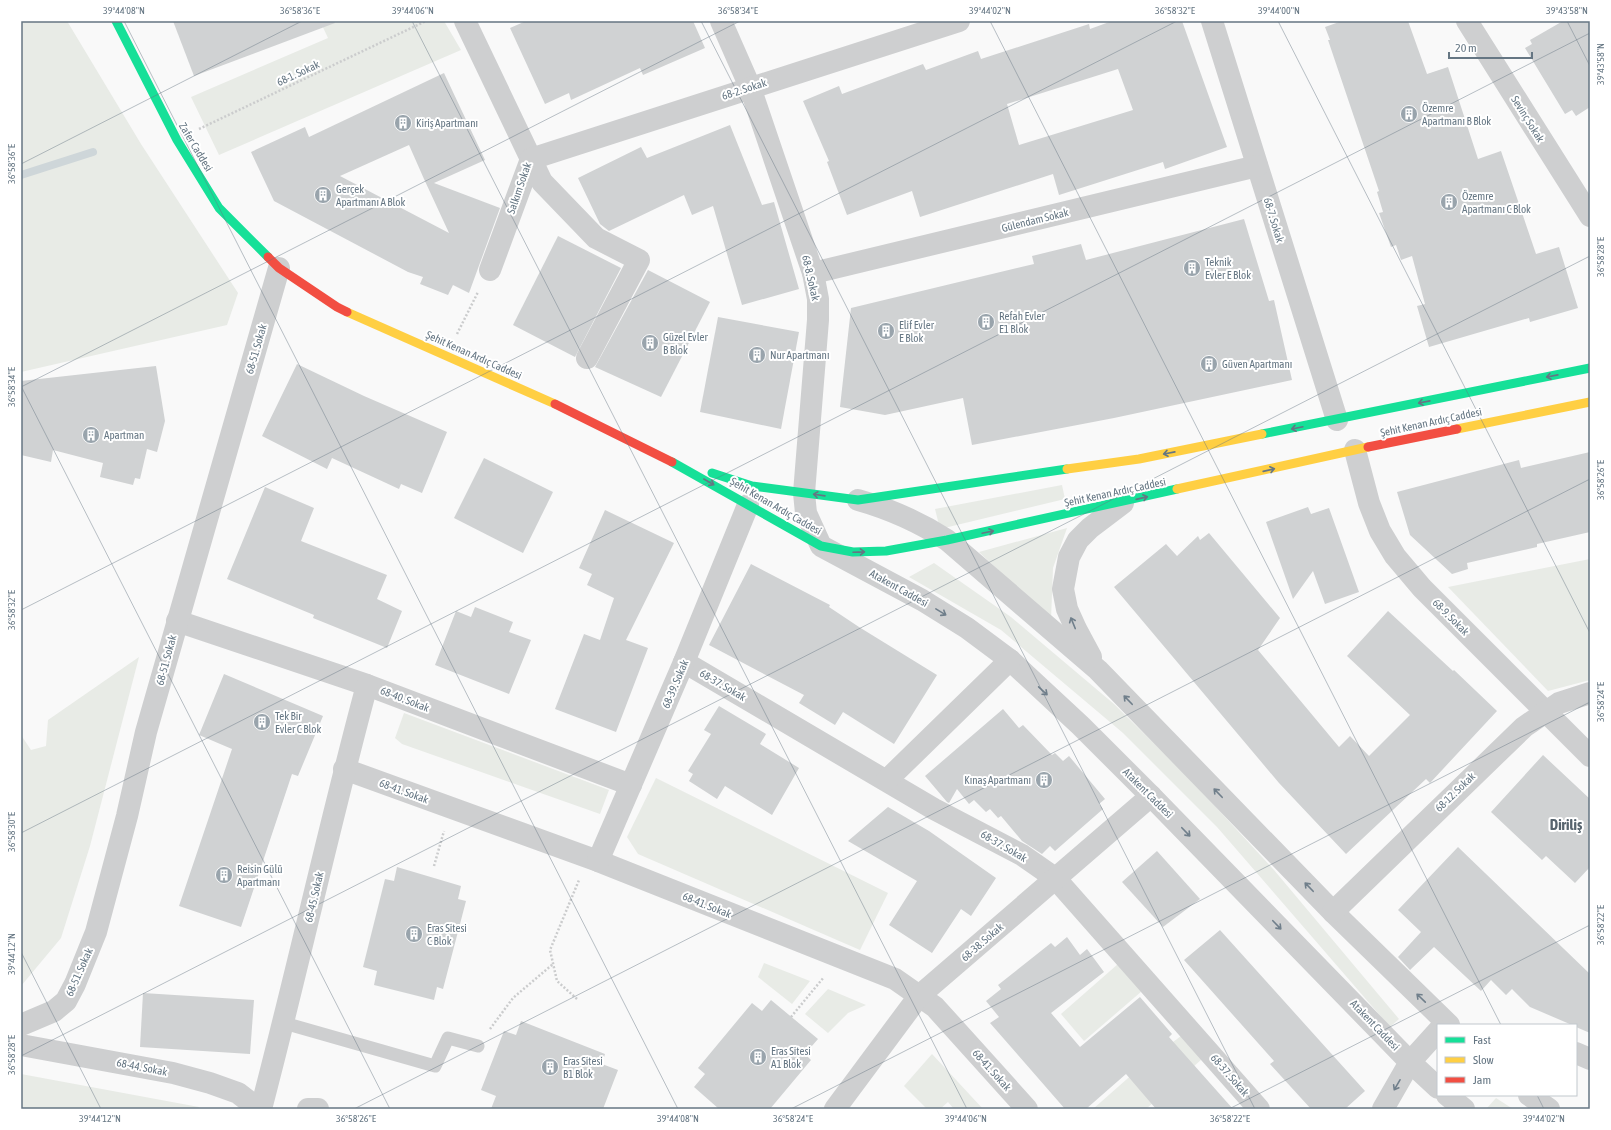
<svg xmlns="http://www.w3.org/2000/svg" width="1611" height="1130" viewBox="0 0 1611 1130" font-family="'Asap Condensed',sans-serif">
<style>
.green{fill:#e8ebe6}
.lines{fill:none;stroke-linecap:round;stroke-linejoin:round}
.stream{stroke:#ced6d9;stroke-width:8}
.building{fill:#d0d2d3;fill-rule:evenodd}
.path{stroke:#cbcccd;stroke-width:2.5;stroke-dasharray:2 2;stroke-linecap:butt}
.lane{stroke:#cecfd0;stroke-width:13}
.street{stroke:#cecfd0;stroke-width:22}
.fast{stroke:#16e098;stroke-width:9}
.slow{stroke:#ffcf43;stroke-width:9}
.jam{stroke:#f24e42;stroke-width:9}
.oneway{stroke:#657683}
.oneway2{stroke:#707f8b}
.ticks{fill:none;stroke:#657683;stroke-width:1;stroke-opacity:0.45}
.labels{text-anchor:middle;stroke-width:4;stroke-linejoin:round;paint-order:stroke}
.street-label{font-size:11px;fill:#657683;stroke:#fff}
.poi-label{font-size:11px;fill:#657683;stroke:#fff;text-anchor:start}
.district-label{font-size:15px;font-weight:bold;fill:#57646e;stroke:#fff}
.neatline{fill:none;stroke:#657683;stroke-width:1.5}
.ticks-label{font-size:10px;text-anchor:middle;fill:#657683}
</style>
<rect width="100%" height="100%" fill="#f9f9f9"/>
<g class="green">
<path d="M 21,21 L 67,21 L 141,144 L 238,293 L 227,325 L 21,372 Z"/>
<path d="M 320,21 L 444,21 L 461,50 L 219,155 L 191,97 L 328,38 Z"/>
<path d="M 1062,485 L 1065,499 L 940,529 L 935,509 Z"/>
<path d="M 1067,528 L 1053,568 L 1051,620 L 979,552 Z"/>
<path d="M 1590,559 L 1590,680 L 1548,691 L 1448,587 Z"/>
<path d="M 934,563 L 1011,617 L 1114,704 L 1188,777 L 1274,870 L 1399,1019 L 1390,1027 L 1217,827 L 1123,733 L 1001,630 L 909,577 Z"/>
<path d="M 139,657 L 90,846 L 61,938 L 21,986 L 21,735 L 31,750 L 46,746 L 48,720 Z"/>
<path d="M 404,713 L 609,790 L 600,814 L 402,744 L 395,738 Z"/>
<path d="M 656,778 L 888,893 L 860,950 L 638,854 L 627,837 Z"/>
<path d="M 764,963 L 810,981 L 792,1004 L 758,977 Z"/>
<path d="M 1118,964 L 1142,991 L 1084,1041 L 1061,1014 Z"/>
<path d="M 828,989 L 866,1005 L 848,1013 L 828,1033 L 805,1014 Z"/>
<path d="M 1181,1036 L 1202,1059 L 1146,1109 L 1093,1109 L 1144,1064 Z"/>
<path d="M 932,1054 L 983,1109 L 954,1109 L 948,1102 L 940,1109 L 927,1109 L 904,1086 Z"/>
<path d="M 21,1074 L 199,1107 L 198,1109 L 21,1109 Z"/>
<path d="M 1496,1098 L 1513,1109 L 1487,1108 Z"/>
</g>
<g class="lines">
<path class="stream" d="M 21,175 L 93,152"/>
</g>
<g class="building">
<path d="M 173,21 L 334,21 L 335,23 L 194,76 Z"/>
<path d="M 526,21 L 693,21 L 705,48 L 643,75 L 640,68 L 571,100 L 569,93 L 545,104 L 510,28 Z"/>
<path d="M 1112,21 L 1182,21 L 1227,147 L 1165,169 L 1163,162 L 1059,195 L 1053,174 L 920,217 L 912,191 L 847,215 L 827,162 L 829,161 L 803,101 L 839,86 L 842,94 L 923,64 L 926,70 L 978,51 L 981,59 L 1089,24 L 1090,29 ZM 1118,69 L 1133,110 L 1019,145 L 1007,104 Z"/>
<path d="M 1342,21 L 1408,21 L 1427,74 L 1448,67 L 1478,159 L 1501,151 L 1536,254 L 1559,247 L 1578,308 L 1530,322 L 1529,318 L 1429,347 L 1417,306 L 1425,304 L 1412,256 L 1401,260 L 1396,245 L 1391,247 L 1379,213 L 1383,212 L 1377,192 L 1379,191 L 1328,40 L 1330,40 L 1325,27 Z"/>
<path d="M 1563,21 L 1590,21 L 1590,107 L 1576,116 L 1572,110 L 1565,114 L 1525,48 L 1532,44 L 1530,40 Z"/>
<path d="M 444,73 L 485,160 L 434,183 L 500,208 L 469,293 L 453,285 L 448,295 L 420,284 L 423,277 L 408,272 L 274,201 L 251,152 L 305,127 L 309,137 ZM 409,145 L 424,179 L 449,233 L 340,176 Z"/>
<path d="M 730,125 L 762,205 L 774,202 L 799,289 L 742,305 L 713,206 L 692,215 L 684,195 L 609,231 L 600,224 L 578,178 L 641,147 L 647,158 Z"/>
<path d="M 1244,219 L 1269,301 L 1274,300 L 1292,380 L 1114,418 L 972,445 L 963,398 L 885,415 L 840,407 L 851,308 L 1034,264 L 1032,256 L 1081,244 L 1086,260 Z"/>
<path d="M 558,236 L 621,268 L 575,357 L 513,325 Z"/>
<path d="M 648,270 L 710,302 L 661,397 L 595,367 Z"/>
<path d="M 718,317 L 799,332 L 781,429 L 700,412 Z"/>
<path d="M 297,364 L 364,396 L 447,432 L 422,493 L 401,484 L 399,489 L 332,458 L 327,469 L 262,436 Z"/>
<path d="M 156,366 L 165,421 L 157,452 L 147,449 L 140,479 L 135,478 L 133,485 L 100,477 L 103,463 L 53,450 L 51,462 L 21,455 L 21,381 Z"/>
<path d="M 1590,452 L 1590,532 L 1537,544 L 1537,547 L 1467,563 L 1468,569 L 1452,574 L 1410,535 L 1397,492 L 1519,460 L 1521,468 Z"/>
<path d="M 484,458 L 553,492 L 523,553 L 454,518 Z"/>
<path d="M 265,487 L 314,508 L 301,541 L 387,575 L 377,599 L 402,611 L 387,648 L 313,618 L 314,615 L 227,579 Z"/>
<path d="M 1308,507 L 1311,514 L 1329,508 L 1359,592 L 1325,604 L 1313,571 L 1293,599 L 1266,522 Z"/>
<path d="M 605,510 L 674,543 L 626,640 L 648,648 L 616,732 L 555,709 L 584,634 L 600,640 L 614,598 L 587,585 L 592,574 L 579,568 Z"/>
<path d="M 1209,533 L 1280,618 L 1258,650 L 1339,747 L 1350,736 L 1369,756 L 1410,715 L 1347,656 L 1388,611 L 1453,671 L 1454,670 L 1497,711 L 1430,783 L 1426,779 L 1346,854 L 1279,783 L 1114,587 L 1166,544 L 1177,556 L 1198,536 L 1200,540 Z"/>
<path d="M 751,564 L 830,605 L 829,607 L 859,627 L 937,675 L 894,744 L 843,712 L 835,725 L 799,703 L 804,695 L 709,645 Z"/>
<path d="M 475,607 L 513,622 L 509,632 L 531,640 L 509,694 L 435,665 L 456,611 L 471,617 Z"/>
<path d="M 224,674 L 323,716 L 298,776 L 292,774 L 241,927 L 179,906 L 232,749 L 199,735 Z"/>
<path d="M 719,706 L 766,734 L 760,744 L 799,768 L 772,815 L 725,786 L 717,799 L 689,781 L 693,774 L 688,771 L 711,734 L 704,730 Z"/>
<path d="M 1003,709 L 1019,728 L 1023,725 L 1052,755 L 1055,753 L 1063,761 L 1069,756 L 1105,799 L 1099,804 L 1103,809 L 1055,851 L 1050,846 L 1042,854 L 1022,841 L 1001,816 L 998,818 L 990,809 L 986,812 L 974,800 L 969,804 L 957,789 L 949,803 L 947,802 L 925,776 Z"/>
<path d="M 1543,755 L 1590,799 L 1590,867 L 1575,883 L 1546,856 L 1542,860 L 1491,812 Z"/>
<path d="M 888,807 L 929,831 L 996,878 L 971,916 L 961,909 L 932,953 L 889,925 L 917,881 L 848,841 Z"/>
<path d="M 1458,847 L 1590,974 L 1590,1033 L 1576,1027 L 1576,1025 L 1572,1025 L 1530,1007 L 1512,989 L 1506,995 L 1491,980 L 1481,991 L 1434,947 L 1410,970 L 1398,957 L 1421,932 L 1398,910 Z"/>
<path d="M 1157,851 L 1200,899 L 1163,927 L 1122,882 Z"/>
<path d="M 397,867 L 461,886 L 458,899 L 466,901 L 443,989 L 437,987 L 434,1000 L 374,985 L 377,971 L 363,967 L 385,879 L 394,881 Z"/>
<path d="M 1220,930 L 1365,1091 L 1345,1109 L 1311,1109 L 1270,1064 L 1274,1061 L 1184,960 Z"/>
<path d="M 1067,937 L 1080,955 L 1087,949 L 1104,972 L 1051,1013 L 1080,1047 L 1140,997 L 1172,1034 L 1169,1037 L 1233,1109 L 1156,1109 L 1126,1074 L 1086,1109 L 1065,1109 L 990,1023 L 999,1017 L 986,1001 L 1001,989 L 998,985 L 1051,943 L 1055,947 Z"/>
<path d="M 143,993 L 254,1000 L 250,1054 L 140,1047 Z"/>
<path d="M 771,1000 L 818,1039 L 805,1054 L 811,1060 L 770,1109 L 719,1109 L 694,1087 L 705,1074 L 698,1068 L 752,1003 L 762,1011 Z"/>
<path d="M 521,1021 L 605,1054 L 602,1064 L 618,1070 L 603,1109 L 491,1109 L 496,1096 L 481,1090 L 504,1031 L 516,1035 Z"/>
</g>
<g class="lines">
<g class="path">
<path d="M 199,129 L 426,21"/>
<path d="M 457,334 L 478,292"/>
<path d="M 434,866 L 444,831"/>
<path d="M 577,999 L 557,981 L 550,950 L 579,880"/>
<path d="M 791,1017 L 824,977"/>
<path d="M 490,1029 L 513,998 L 553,964"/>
</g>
<path class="lane" d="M 284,1023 L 435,1066 L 448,1038 L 478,1046"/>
<g class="street">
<path d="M 465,21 L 531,159 L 490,270"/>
<path d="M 721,21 L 750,87 L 813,273 L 818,299 L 818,320 L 804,493 L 806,513 L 821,546 L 922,600 L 967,628 L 1010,660 L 1081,726 L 1151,796 L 1410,1062 L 1438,1088"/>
<path d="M 1212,21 L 1337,420"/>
<path d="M 1467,21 L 1590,216"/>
<path d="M 813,273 L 1257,166"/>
<path d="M 587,358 L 639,260 L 596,238 L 542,182 L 531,159 L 959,21"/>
<path d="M 1355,450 L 1369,503 L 1380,531 L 1395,556 L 1422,588 L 1590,756"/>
<path d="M 858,500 C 890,509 919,522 947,540 L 1098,670 L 1333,912 L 1449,1025"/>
<path d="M 177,621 L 367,685 L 631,785"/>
<path d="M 1091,657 L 1076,629 L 1067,609 L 1063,589 L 1069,557 L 1078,540 L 1090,528 L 1123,503"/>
<path d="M 684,662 L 934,809 L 1022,855 L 1055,878 L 1259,1109"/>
<path d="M 344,769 L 598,861 L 895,979 L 935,1007 L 1027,1109"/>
<path d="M 887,780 L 1010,660"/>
<path d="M 598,861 L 684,662 L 748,505"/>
<path d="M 1333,912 L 1524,727 L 1559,703 L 1590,693"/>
<path d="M 21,1025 L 54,1011 L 66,1001 L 75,984 L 96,932 L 127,816 L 146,732 L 279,268"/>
<path d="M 21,1045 L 173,1073 L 210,1083 L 238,1093 L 251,1103 L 255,1109"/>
<path d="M 1576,1053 L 1590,1059"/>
<path d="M 1447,1095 L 1464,1109"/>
<path d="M 1529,1095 L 1549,1109"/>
<path d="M 261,1109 C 298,968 329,826 367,685"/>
<path d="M 308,1109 L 318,1109"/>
<path d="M 835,1109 L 919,996 L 1151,796"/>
<path d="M 1383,1109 L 1410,1062 L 1438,1031"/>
</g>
<g class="fast">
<path d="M 116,21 L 177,140 L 219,208 L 268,257"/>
<path d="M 1262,434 L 1590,368"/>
<path d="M 672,462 L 821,546 L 853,552 L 886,551 L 947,540 L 1177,489"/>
<path d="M 712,473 L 752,486 L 858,500 L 1067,469"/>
</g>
<g class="slow">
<path d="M 347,312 L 555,404"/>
<path d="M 1457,429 L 1590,402"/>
<path d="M 1067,469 L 1139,459 L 1262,434"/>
<path d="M 1177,489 L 1368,447"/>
</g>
<g class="jam">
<path d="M 268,257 L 279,268 L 337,307 L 347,312"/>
<path d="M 555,404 L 672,462"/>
<path d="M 1368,447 L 1457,429"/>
</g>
</g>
<defs><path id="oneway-shaft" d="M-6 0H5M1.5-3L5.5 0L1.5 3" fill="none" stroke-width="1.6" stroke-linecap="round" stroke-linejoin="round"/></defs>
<g class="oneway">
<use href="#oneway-shaft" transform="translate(1552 376) rotate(169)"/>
<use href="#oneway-shaft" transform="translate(1424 402) rotate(169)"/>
<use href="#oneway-shaft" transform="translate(1297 428) rotate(168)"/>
<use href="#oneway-shaft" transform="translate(1169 453) rotate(169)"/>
<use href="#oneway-shaft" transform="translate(1269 470) rotate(-13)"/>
<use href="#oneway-shaft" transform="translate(709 482) rotate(30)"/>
<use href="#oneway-shaft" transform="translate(819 495) rotate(-172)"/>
<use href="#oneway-shaft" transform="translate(1142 498) rotate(-13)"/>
<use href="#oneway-shaft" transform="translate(988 532) rotate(-12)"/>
<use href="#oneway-shaft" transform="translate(859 552) rotate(-2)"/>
</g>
<g class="oneway2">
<use href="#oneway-shaft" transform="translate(941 612) rotate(31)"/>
<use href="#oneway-shaft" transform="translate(1073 623) rotate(-112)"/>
<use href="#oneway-shaft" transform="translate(1043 691) rotate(43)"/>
<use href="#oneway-shaft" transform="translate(1128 700) rotate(-134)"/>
<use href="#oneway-shaft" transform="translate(1218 793) rotate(-134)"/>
<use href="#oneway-shaft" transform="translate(1186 832) rotate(46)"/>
<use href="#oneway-shaft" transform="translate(1309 887) rotate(-134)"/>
<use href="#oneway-shaft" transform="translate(1277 925) rotate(46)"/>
<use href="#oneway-shaft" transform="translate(1421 998) rotate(-136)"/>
<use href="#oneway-shaft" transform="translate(1397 1085) rotate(120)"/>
</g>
<path class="ticks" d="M 124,21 L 678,1109M 412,21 L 967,1109M 701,21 L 1255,1109M 990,21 L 1501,1025M 1278,21 L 1590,633M 1567,21 L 1590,66M 21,164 L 302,21M 21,386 L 390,1109M 21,387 L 740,21M 21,610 L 1177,21M 21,833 L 1590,33M 21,952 L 101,1109M 21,1056 L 1590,256M 1537,1095 L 1544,1109M 354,1109 L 1590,479M 791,1109 L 1590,702M 1229,1109 L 1590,925"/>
<defs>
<g id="building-disc" transform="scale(0.9)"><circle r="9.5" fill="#99a4ac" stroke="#fff"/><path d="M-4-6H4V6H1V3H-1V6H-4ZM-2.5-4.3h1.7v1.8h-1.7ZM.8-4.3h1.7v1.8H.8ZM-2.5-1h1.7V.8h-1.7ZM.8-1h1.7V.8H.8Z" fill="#fff"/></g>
</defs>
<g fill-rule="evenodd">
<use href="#building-disc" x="1409" y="114"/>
<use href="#building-disc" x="403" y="123"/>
<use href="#building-disc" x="323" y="195"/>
<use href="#building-disc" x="1449" y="202"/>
<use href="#building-disc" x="1192" y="268"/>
<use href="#building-disc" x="986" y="322"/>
<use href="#building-disc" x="886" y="331"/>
<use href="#building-disc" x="650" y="343"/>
<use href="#building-disc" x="757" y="355"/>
<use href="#building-disc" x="1209" y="364"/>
<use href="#building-disc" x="91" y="435"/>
<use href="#building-disc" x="262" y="722"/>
<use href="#building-disc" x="1044" y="780"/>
<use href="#building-disc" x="224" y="875"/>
<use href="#building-disc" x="414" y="934"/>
<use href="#building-disc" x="758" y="1057"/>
<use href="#building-disc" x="550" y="1067"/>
</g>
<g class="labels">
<g class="street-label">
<text transform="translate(298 73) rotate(-25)" y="4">68-1. Sokak</text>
<text transform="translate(744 89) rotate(-18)" y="4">68-2. Sokak</text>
<text transform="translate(1528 119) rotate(58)" y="4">Sevinç Sokak</text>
<text transform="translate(196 147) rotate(59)" y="4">Zafer Caddesi</text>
<text transform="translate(519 188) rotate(-71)" y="4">Salkım Sokak</text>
<text transform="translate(1035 220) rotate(-14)" y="4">Gülendam Sokak</text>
<text transform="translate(1274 220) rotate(73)" y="4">68-7. Sokak</text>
<text transform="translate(811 278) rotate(77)" y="4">68-8. Sokak</text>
<text transform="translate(256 349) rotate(-74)" y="4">68-51. Sokak</text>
<text transform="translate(474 355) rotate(24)" y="4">Şehit Kenan Ardıç Caddesi</text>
<text transform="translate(1431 422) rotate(-12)" y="4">Şehit Kenan Ardıç Caddesi</text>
<text transform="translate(1115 492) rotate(-12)" y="4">Şehit Kenan Ardıç Caddesi</text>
<text transform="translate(776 506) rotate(30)" y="4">Şehit Kenan Ardıç Caddesi</text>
<text transform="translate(899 588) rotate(29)" y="4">Atakent Caddesi</text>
<text transform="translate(1451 617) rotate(45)" y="4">68-9. Sokak</text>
<text transform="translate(166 660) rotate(-75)" y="4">68-51. Sokak</text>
<text transform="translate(675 684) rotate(-67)" y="4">68-39. Sokak</text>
<text transform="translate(723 685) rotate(30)" y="4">68-37. Sokak</text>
<text transform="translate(405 699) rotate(21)" y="4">68-40. Sokak</text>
<text transform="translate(404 791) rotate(20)" y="4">68-41. Sokak</text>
<text transform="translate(1455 792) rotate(-44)" y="4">68-12. Sokak</text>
<text transform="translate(1148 793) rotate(45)" y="4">Atakent Caddesi</text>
<text transform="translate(1004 846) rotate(30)" y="4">68-37. Sokak</text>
<text transform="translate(314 897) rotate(-77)" y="4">68-45. Sokak</text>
<text transform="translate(707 905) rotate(22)" y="4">68-41. Sokak</text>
<text transform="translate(982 942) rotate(-41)" y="4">68-38. Sokak</text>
<text transform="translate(79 972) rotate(-66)" y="4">68-51. Sokak</text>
<text transform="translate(1375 1025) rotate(46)" y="4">Atakent Caddesi</text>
<text transform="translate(142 1067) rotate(11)" y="4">68-44. Sokak</text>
<text transform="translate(992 1070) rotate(48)" y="4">68-41. Sokak</text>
<text transform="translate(1230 1075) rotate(49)" y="4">68-37. Sokak</text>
</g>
<g class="poi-label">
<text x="1422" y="112">Özemre<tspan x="1422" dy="13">Apartmanı B Blok</tspan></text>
<text x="416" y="127">Kiriş Apartmanı</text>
<text x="336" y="193">Gerçek<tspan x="336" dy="13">Apartmanı A Blok</tspan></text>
<text x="1462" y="200">Özemre<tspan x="1462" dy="13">Apartmanı C Blok</tspan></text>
<text x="1205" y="266">Teknik<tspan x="1205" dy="13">Evler E Blok</tspan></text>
<text x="999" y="320">Refah Evler<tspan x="999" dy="13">E1 Blok</tspan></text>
<text x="899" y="329">Elif Evler<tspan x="899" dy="13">E Blok</tspan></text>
<text x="663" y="341">Güzel Evler<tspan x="663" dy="13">B Blok</tspan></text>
<text x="770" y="359">Nur Apartmanı</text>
<text x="1222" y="368">Güven Apartmanı</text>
<text x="104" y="439">Apartman</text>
<text x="275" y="720">Tek Bir<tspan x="275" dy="13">Evler C Blok</tspan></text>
<text x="1031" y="784" text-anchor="end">Kınaş Apartmanı</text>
<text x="237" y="873">Reisin Gülü<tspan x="237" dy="13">Apartmanı</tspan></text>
<text x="427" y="932">Eras Sitesi<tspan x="427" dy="13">C Blok</tspan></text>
<text x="771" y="1055">Eras Sitesi<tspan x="771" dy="13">A1 Blok</tspan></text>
<text x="563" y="1065">Eras Sitesi<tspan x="563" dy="13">B1 Blok</tspan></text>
</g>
<g class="district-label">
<text x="1566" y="830">Diriliş</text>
</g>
</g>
<rect width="1611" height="1130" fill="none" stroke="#ffffff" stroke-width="44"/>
<rect x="1437" y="1024" width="140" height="72" fill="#ffffff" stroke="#c1c8cd"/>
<rect x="1445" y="1037" width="20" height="6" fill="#16e098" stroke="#c1c8cd"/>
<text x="1473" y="1044" font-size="12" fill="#657683">Fast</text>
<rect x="1445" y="1057" width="20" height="6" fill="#ffcf43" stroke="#c1c8cd"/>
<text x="1473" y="1064" font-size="12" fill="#657683">Slow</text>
<rect x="1445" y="1077" width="20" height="6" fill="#f24e42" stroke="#c1c8cd"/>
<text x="1473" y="1084" font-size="12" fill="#657683">Jam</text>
<path d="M1449 52v6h83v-6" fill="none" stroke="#657683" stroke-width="2"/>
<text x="1455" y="52" font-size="12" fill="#657683" stroke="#ffffff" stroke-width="3" paint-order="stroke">20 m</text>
<rect x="22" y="22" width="1567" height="1086" class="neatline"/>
<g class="ticks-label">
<text x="124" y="14">39°44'08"N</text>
<text x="300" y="14">36°58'36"E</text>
<text x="413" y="14">39°44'06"N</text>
<text x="738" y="14">36°58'34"E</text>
<text x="990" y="14">39°44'02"N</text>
<text x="1175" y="14">36°58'32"E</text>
<text x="1279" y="14">39°44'00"N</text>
<text x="1567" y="14">39°43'58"N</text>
<text transform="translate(1600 64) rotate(-90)" y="4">39°43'58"N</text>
<text transform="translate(11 164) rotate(-90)" y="4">36°58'36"E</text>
<text transform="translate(1600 257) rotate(-90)" y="4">36°58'28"E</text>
<text transform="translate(11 387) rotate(-90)" y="4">36°58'34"E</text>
<text transform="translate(1600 480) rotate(-90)" y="4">36°58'26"E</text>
<text transform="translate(11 610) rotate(-90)" y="4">36°58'32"E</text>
<text transform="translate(1600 702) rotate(-90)" y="4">36°58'24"E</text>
<text transform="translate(11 832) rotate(-90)" y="4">36°58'30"E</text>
<text transform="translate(1600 925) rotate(-90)" y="4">36°58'22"E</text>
<text transform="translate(11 954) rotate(-90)" y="4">39°44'12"N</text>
<text transform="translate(11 1055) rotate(-90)" y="4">36°58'28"E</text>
<text x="100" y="1122">39°44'12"N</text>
<text x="356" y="1122">36°58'26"E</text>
<text x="678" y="1122">39°44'08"N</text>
<text x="793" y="1122">36°58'24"E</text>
<text x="966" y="1122">39°44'06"N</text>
<text x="1230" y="1122">36°58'22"E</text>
<text x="1544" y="1122">39°44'02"N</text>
</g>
</svg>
